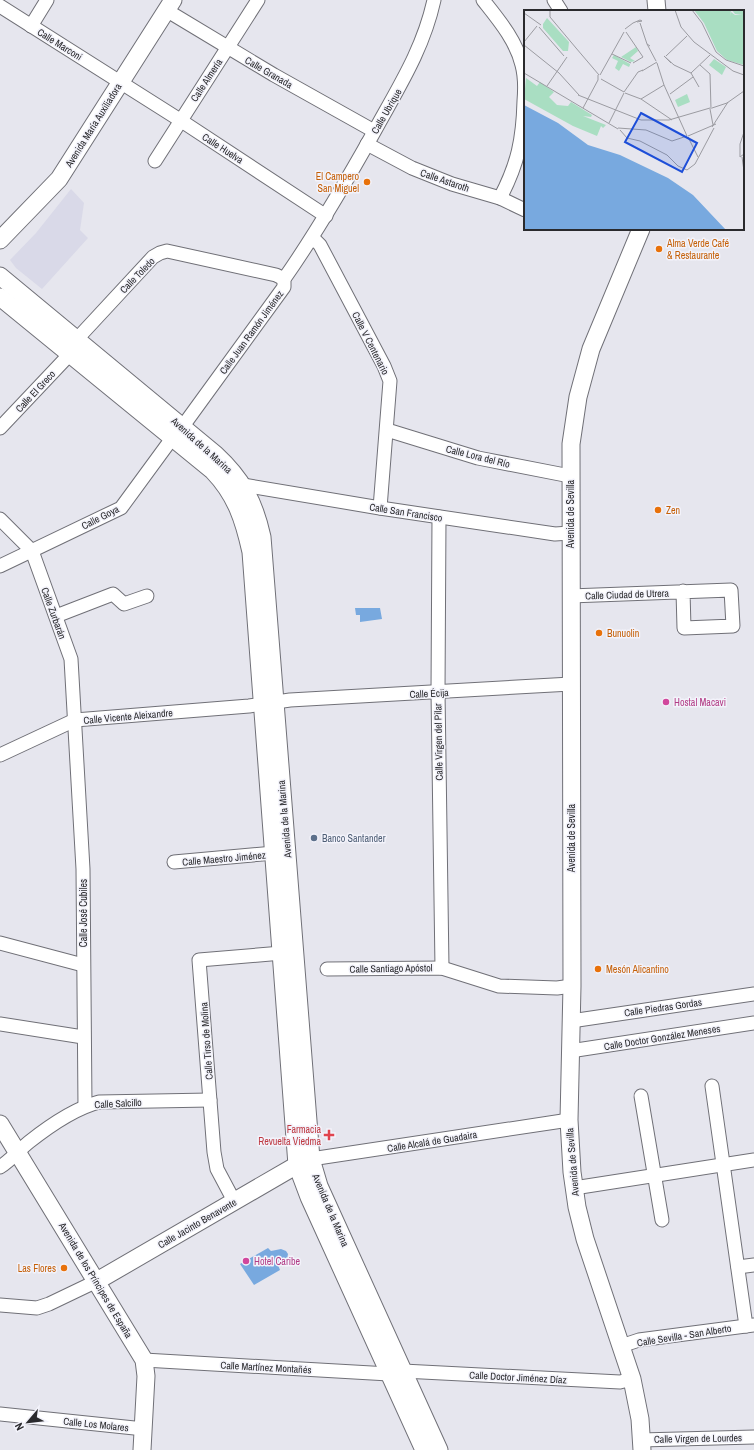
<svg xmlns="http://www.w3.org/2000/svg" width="754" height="1450" viewBox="0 0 754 1450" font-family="'Archivo Narrow',sans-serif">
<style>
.built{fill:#d9d9e8}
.water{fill:#78a9df}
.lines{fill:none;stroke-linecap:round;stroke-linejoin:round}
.minor-casing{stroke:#707077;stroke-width:15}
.tertiary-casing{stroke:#707077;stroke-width:19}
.minor{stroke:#fff;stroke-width:13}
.tertiary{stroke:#fff;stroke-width:17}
.food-dot{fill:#e8710a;stroke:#f3f3fb;stroke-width:1.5}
.hotel-dot{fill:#d1479c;stroke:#f3f3fb;stroke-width:1.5}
.service-dot{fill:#5c6f8a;stroke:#f3f3fb;stroke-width:1.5}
.health-dot{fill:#e0444e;stroke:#f3f3fb;stroke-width:1.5}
.labels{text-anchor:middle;stroke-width:3;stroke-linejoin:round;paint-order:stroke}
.street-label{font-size:10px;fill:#2a2a2d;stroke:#f3f3fb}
.food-label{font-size:10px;fill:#c56008;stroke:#f3f3fb;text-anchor:start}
.hotel-label{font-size:10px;fill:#b23c85;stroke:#f3f3fb;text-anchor:start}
.service-label{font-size:10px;fill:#4e5e75;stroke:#f3f3fb;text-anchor:start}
.health-label{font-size:10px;fill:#be3a42;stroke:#f3f3fb;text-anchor:end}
.inset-road{fill:none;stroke:#9b9ba1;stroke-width:1}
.view{fill:#1d4ed8;fill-opacity:0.15;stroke:#1d4ed8;stroke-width:2}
.inset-edge{fill:none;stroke:#2a2a2d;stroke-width:2}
</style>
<rect width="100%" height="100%" fill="#e6e6ee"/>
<path class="built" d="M 71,189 L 84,203 L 80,230 L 88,238 L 42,289 L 16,268 L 10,260 L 36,233 Z"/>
<g class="water">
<path d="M 355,608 L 380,608 L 382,619 L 360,622 L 360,615 L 356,615 Z"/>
<path d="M 268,1248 L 271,1251 L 281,1249 L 286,1251 L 288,1254 L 287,1259 L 278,1265 L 280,1270 L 254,1285 L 240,1264 Z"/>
</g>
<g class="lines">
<g class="minor-casing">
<g id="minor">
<path d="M 483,0 C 498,19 516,40 522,65 C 525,76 525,89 524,101 C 523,139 518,164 500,198"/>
<path d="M 554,0 L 561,11"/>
<path d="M 0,6 L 180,120 L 326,216"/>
<path d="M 166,10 L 274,75 L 374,131"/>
<path d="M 31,26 L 47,0"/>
<path d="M 367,144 L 412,168 L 452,184 L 500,198 L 525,210"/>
<path d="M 155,161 L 258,0"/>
<path d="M 313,238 L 320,245 L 384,366 L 390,381 L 380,508"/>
<path d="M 77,339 L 153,257 L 160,253 L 167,251 L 276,275 L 284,279"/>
<path d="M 183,426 L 284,287 L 284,279 C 317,232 346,182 374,132 C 398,88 423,50 434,0"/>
<path d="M 0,428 L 70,354"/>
<path d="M 387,430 L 478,458 L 570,476"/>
<path d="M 243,485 L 380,508 L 555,534 L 570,533"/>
<path d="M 439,517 L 438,692 L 442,968"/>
<path d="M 0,519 L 32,551 L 71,659 L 83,869 L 85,1106"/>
<path d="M 0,566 L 121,508 L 173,437"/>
<path d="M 570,596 L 731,590 L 733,626 L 684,628 L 683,591"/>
<path d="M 56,616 L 113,594 L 124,604 L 147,596"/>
<path d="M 0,755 L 75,720 L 249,706 L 290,700 L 571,684"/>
<path d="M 174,862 L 274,853"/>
<path d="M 0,943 L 83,965"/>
<path d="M 327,969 L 442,968 L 499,986 L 557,988 L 572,986"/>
<path d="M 571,1021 L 754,994"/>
<path d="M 0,1024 L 83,1037"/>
<path d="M 570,1051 L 754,1023"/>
<path d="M 712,1086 L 746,1326"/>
<path d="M 641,1096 L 662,1220"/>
<path d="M 303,1163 L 311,1159 L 569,1120"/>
<path d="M 0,1167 C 11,1160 19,1150 29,1142 C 48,1127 76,1108 99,1102 L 210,1100"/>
<path d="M 574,1188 L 754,1160"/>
<path d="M 234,1201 L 217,1169 L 214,1152 L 199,960 L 282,953"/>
<path d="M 738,1267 L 754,1265"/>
<path d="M 0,1305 L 37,1308 L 49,1304 L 97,1281"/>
<path d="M 621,1346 L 639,1340 L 754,1325"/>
<path d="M 144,1360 L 389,1374"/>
<path d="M 403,1371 L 620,1382 L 632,1379"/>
<path d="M 0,1414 L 144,1429"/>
<path d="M 641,1440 L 754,1437"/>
</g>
</g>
<g class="tertiary-casing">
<g id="tertiary">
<path d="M 656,0 L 657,11"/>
<path d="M 641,229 L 591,349 L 578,397 L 571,444 L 572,986 L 569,1120 L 572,1172 L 577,1207 L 585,1239 L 632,1379 L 640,1419 L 642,1450"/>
<path d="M 0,240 L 59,179 L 173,0"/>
<path d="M 0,276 L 215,454 C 242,479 254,501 262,537 L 311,1159 L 319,1186 L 439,1450"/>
<path d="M 0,297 L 213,471 C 236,495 244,520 251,552 L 297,1165 L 309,1197 L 424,1450"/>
<path d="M 0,1124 L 144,1360 L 146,1376 L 142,1450"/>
<path d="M 97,1281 L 297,1165"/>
</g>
</g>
<use href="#minor" class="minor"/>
<use href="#tertiary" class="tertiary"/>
</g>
<g class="food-dot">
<circle cx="367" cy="182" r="4"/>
<circle cx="659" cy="249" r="4"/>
<circle cx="658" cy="510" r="4"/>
<circle cx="599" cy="633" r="4"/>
<circle cx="598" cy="969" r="4"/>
<circle cx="64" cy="1268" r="4"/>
</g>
<g class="hotel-dot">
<circle cx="666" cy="702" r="4"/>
<circle cx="246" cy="1261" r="4"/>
</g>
<circle class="service-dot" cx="314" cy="838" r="4"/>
<path class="health-dot" d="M327 1129h4v4h4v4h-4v4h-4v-4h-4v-4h4z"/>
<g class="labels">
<g class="street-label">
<text transform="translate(60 44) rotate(32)" y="4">Calle Marconi</text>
<text transform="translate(269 72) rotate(30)" y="4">Calle Granada</text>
<text transform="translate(206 80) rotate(-57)" y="4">Calle Almería</text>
<text transform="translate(386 111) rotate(-60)" y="4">Calle Ubrique</text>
<text transform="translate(93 125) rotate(-58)" y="4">Avenida María Auxiliadora</text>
<text transform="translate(223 148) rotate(33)" y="4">Calle Huelva</text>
<text transform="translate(445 180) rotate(19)" y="4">Calle Astaroth</text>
<text transform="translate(137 275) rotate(-46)" y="4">Calle Toledo</text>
<text transform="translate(251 332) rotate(-54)" y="4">Calle Juan Ramón Jiménez</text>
<text transform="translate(371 343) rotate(63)" y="4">Calle V Centenario</text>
<text transform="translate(35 391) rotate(-47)" y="4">Calle El Greco</text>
<text transform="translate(202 445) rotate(42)" y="4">Avenida de la Marina</text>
<text transform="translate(478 456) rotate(14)" y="4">Calle Lora del Río</text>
<text transform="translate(406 512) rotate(9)" y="4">Calle San Francisco</text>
<text transform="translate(570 514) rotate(-90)" y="4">Avenida de Sevilla</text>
<text transform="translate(100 517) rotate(-27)" y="4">Calle Goya</text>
<text transform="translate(627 594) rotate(-2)" y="4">Calle Ciudad de Utrera</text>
<text transform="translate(54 613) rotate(70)" y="4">Calle Zurbarán</text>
<text transform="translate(429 693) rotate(-3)" y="4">Calle Écija</text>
<text transform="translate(128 716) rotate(-5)" y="4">Calle Vicente Aleixandre</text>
<text transform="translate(438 742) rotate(-91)" y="4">Calle Virgen del Pilar</text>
<text transform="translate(284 819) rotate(-95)" y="4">Avenida de la Marina</text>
<text transform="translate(571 838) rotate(-90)" y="4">Avenida de Sevilla</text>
<text transform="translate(224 858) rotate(-5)" y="4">Calle Maestro Jiménez</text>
<text transform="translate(83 913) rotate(-90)" y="4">Calle José Cubiles</text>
<text transform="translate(391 968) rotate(-1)" y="4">Calle Santiago Apóstol</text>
<text transform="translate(663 1007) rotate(-8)" y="4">Calle Piedras Gordas</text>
<text transform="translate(662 1037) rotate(-9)" y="4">Calle Doctor González Meneses</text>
<text transform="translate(206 1041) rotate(-94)" y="4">Calle Tirso de Molina</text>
<text transform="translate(118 1103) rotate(-3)" y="4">Calle Salcillo</text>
<text transform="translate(432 1141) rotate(-9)" y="4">Calle Alcalá de Guadaira</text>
<text transform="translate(572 1162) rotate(-95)" y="4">Avenida de Sevilla</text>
<text transform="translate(331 1210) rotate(67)" y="4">Avenida de la Marina</text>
<text transform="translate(197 1223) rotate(-30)" y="4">Calle Jacinto Benavente</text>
<text transform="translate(96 1280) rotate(59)" y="4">Avenida de los Príncipes de España</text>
<text transform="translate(684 1335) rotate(-9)" y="4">Calle Sevilla - San Alberto</text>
<text transform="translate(266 1367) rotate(3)" y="4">Calle Martínez Montañés</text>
<text transform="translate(518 1377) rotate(3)" y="4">Calle Doctor Jiménez Díaz</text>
<text transform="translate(96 1424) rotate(6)" y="4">Calle Los Molares</text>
<text transform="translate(698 1438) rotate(-1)" y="4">Calle Virgen de Lourdes</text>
</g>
<g class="food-label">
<text x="359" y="180" text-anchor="end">El Campero<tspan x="359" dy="12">San Miguel</tspan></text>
<text x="667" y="247">Alma Verde Café<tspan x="667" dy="12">&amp; Restaurante</tspan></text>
<text x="666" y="514">Zen</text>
<text x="607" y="637">Bunuolin</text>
<text x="606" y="973">Mesón Alicantino</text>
<text x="56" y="1272" text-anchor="end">Las Flores</text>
</g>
<g class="hotel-label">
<text x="674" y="706">Hostal Macavi</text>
<text x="254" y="1265">Hotel Caribe</text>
</g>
<g class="service-label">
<text x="322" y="842">Banco Santander</text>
</g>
<g class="health-label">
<text x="321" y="1133">Farmacia<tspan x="321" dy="12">Revuelta Viedma</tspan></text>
</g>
</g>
<g transform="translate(524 10)">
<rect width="220" height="220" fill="#e6e6ee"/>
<path d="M 170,0 L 207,0 L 206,6 L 207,2 L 211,5 L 218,5 L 211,4 L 208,0 L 220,0 L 220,55 L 203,50 L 193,41 L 180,13 ZM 23,8 L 45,32 L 44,41 L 39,41 L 19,18 L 19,14 ZM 112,37 L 114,41 L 106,48 L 111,51 L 107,52 L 97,47 ZM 90,45 L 106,54 L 106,55 L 105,57 L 99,54 L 95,61 L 91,58 L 94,51 L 88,48 ZM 190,49 L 202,57 L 198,65 L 185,55 ZM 2,68 L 13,76 L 16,72 L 30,82 L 25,87 L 33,95 L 44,96 L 47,92 L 68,105 L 67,107 L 59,106 L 82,115 L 79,118 L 77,116 L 73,126 L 49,116 L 0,89 ZM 163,84 L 166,92 L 154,97 L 151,90 Z" fill="#a9dec2"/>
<path d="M 0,95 L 34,113 L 64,135 L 96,145 L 144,168 L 169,185 L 202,220 L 0,220 Z" fill="#78a9df"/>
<path class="inset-road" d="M 26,0 L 26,7 L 52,38M 151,0 L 157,17 L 170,32 L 209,61 L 220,65M 168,0 L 178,13 L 192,42 L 202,50 L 220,56M 0,3 L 17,15M 116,13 L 123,34M 15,17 L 40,46M 101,19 L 109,13 L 116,10 L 118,11 L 113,12M 102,22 L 119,47 L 109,53M 0,32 L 13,16M 0,35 L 35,63 L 55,85M 126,36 L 123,34 L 132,51M 52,38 L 75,65M 88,44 L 107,53M 142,46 L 163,26M 133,53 L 140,75M 147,53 L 140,46 L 150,55 L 167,63 L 175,77M 176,55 L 186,64 L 187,99M 118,61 L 133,52M 0,63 L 94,119M 167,63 L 186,45M 76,65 L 100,22M 77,69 L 100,82M 140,75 L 163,126M 23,76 L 43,47M 100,82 L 114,62 L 119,60M 101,83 L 117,89 L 148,110M 146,84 L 169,67M 54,85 L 117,110 L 145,110 L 186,98M 117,89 L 140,75M 59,98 L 74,70 L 74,65M 188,98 L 203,93 L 220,81M 186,99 L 189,115M 85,113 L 100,83M 188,117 L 204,92M 94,118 L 122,120 L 148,131 L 163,126M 96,120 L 103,128 L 116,131 L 143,145 L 154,156 L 163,160 L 171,154 L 190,118M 164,126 L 192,114M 164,127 L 174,147M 220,144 L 216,147 L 216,134 L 220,122M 218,147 L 220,161"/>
<path class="view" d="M 117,103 L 173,133 L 158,162 L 101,132 Z"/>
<rect width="220" height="220" class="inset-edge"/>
</g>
<g transform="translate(28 1422) rotate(242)" stroke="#f3f3fb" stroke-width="3" paint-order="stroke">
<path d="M0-3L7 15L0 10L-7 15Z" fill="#2a2a2d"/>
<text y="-6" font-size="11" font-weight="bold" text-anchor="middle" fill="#2a2a2d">N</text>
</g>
</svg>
